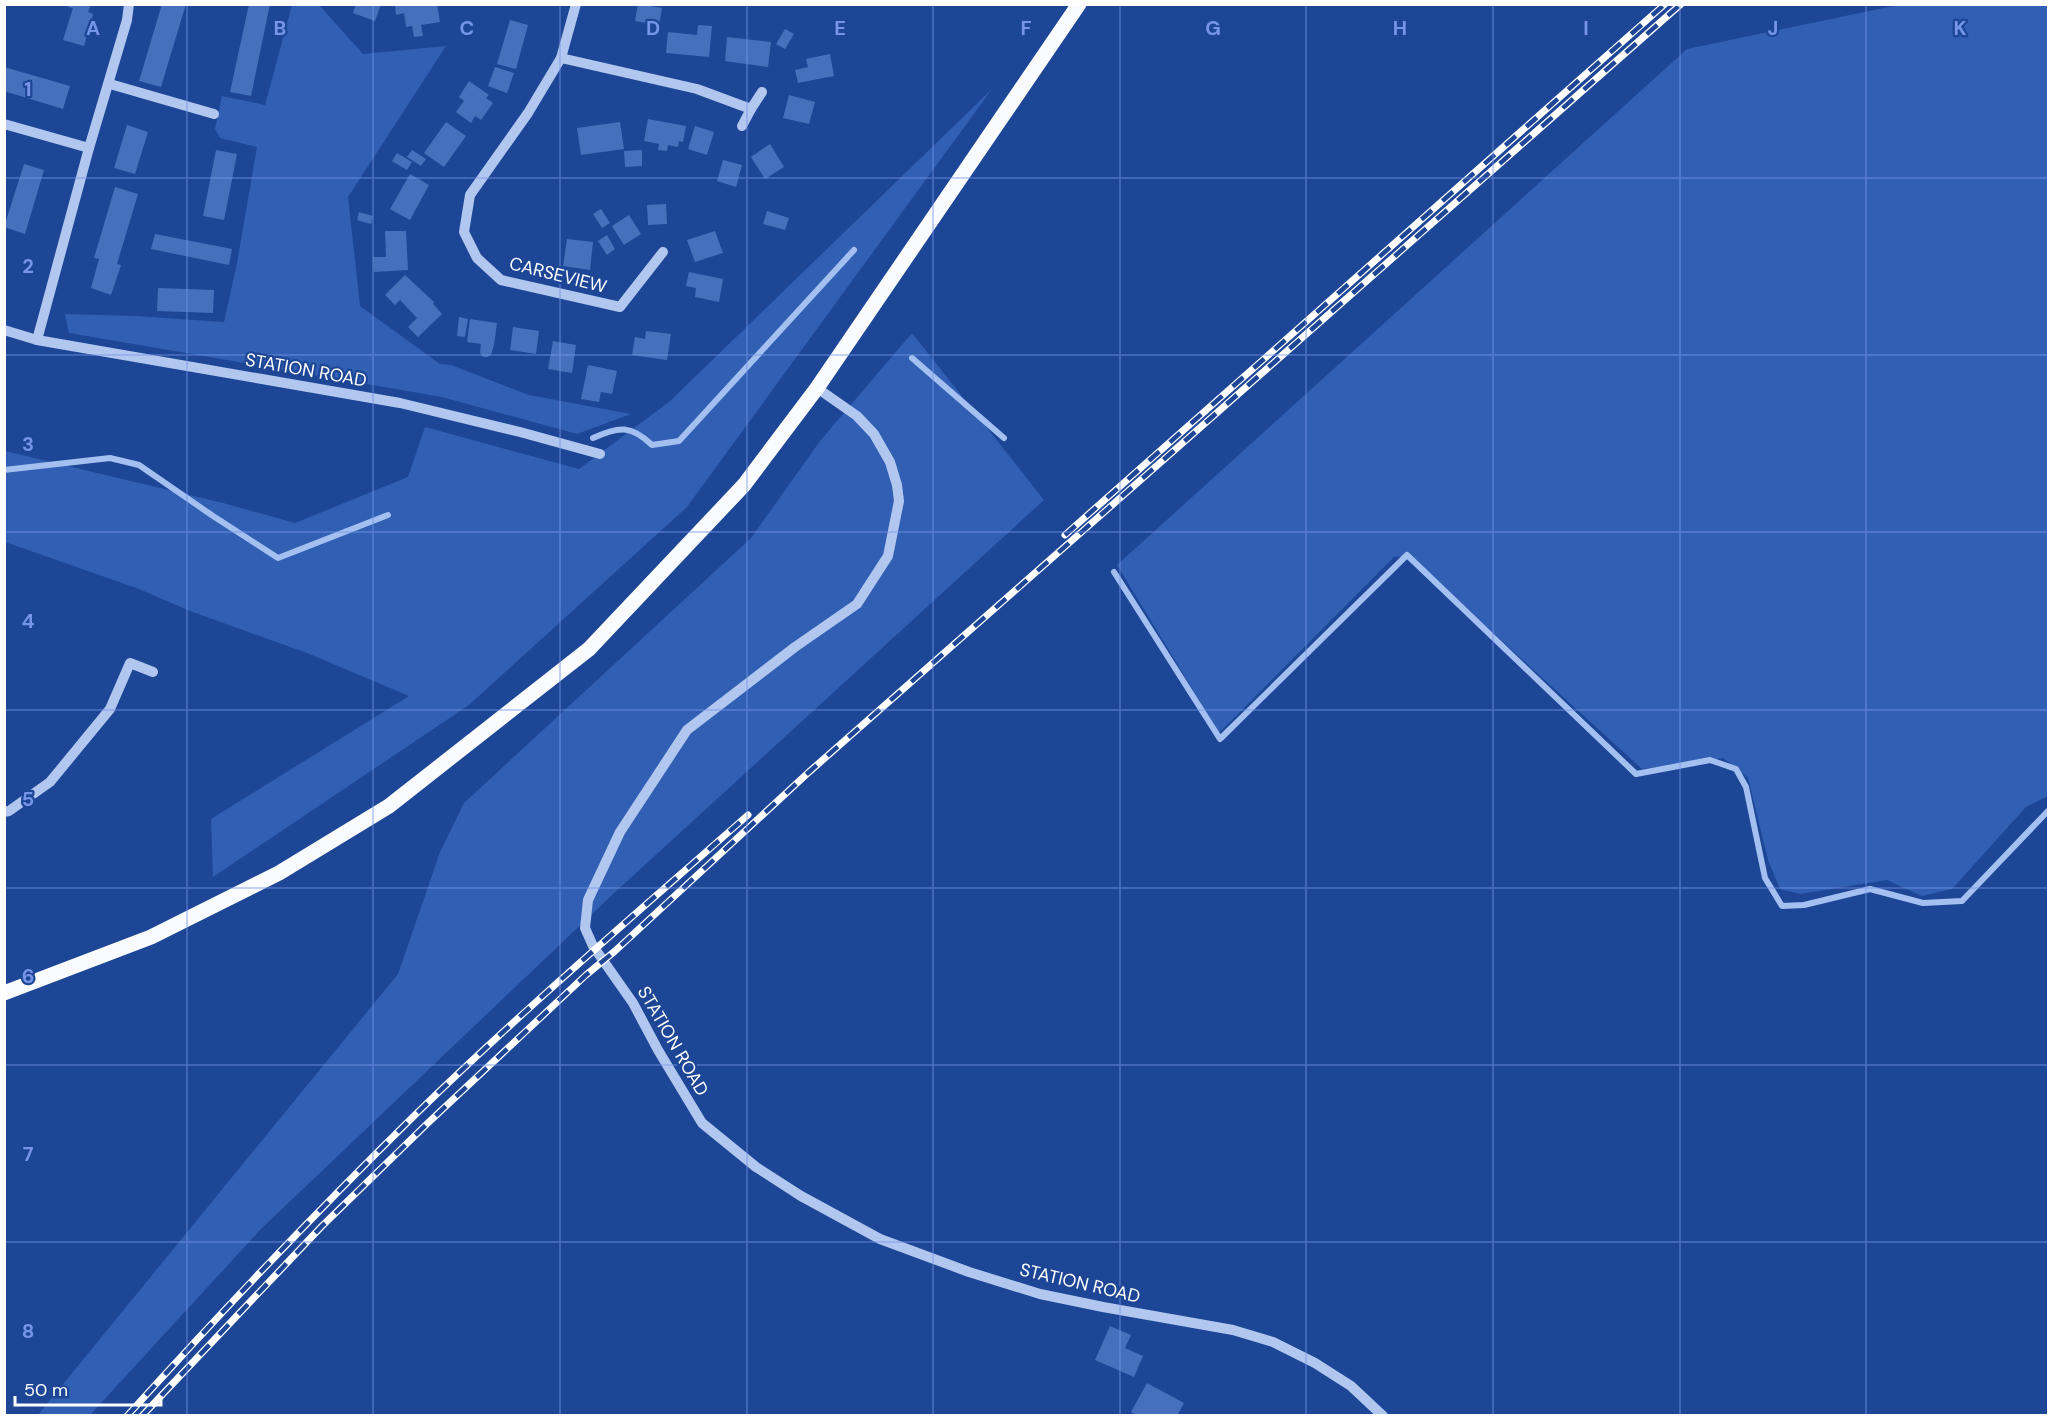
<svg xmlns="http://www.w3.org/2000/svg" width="2053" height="1420" viewBox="0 0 2053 1420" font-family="'DM Sans',sans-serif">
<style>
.green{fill:#315fb3}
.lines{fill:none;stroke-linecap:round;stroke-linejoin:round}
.stream{stroke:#a4c0f1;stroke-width:6}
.building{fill:#4670bc}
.minor{stroke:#b1c7ef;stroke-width:10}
.major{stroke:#f9fbff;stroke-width:15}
.rail-casing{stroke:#fff;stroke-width:7}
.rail{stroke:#1d4696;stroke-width:4.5;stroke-dasharray:14;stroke-linecap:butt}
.grid{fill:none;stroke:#7795e8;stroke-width:1.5;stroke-opacity:0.55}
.labels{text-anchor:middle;stroke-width:4.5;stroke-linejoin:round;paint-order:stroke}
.street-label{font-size:18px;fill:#fff;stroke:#1d4696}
.grid-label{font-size:20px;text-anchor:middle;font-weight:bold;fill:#7795e8;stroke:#1d4696;stroke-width:4.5;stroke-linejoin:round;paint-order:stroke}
</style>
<rect width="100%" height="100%" fill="#1d4696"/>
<g class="green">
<path d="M 292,5 L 319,5 L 363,54 L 446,46 L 348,197 L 360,306 L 440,364 L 451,365 L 529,395 L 631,414 L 577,434 L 442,397 L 69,333 L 65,314 L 136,316 L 224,322 L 237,263 L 257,147 L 220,138 L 215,129 L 222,96 L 265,105 Z"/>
<path d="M 1898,5 L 2048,5 L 2048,796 L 2026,807 L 1952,889 L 1922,896 L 1887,880 L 1800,894 L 1780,889 L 1768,860 L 1748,778 L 1723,758 L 1642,769 L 1409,556 L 1394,557 L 1219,733 L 1117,565 L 1687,49 Z"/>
<path d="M 992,89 L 687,507 L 469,705 L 213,877 L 211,819 L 409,696 L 307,653 L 190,611 L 139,589 L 5,542 L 5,451 L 223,503 L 295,523 L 408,477 L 425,427 L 579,469 L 669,402 Z"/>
<path d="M 912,333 L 1044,500 L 612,895 L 261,1229 L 90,1415 L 37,1416 L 398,974 L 440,852 L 464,803 L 751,538 L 820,441 Z"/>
</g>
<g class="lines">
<g class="stream">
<path d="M 912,358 L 1004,438"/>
<path d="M 593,438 C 619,426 631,425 652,445 L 679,441 L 854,250"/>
<path d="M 4,470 L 110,458 L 139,465 L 213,516 L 278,558 L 388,515"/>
<path d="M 1114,572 L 1220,739 L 1407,555 L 1636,774 L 1710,760 L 1736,769 L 1746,787 L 1765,878 L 1782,906 L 1804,905 L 1870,889 L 1923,903 L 1962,901 L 2048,811"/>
</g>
</g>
<g class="building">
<path d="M 68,4 L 91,4 L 88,12 L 93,14 L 84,46 L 63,40 L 73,8 L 68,7 Z"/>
<path d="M 162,4 L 186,4 L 161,87 L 139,81 Z"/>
<path d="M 249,4 L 270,4 L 251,96 L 230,92 Z"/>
<path d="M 356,4 L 381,4 L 375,21 L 353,13 Z"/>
<path d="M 395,4 L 437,4 L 440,22 L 421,25 L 423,36 L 414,37 L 412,26 L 406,27 L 404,13 L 396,15 Z"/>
<path d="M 638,4 L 662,8 L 659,25 L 635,21 Z"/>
<path d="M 510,20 L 528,25 L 516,69 L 497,64 Z"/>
<path d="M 698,25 L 712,26 L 709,57 L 666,53 L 668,32 L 697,35 Z"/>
<path d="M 785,29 L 794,34 L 785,49 L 776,44 Z"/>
<path d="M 727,37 L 771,42 L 768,67 L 725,61 Z"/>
<path d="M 830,54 L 834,76 L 798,83 L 795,70 L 808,67 L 806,59 Z"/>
<path d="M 4,67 L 70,86 L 63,109 L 4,91 Z"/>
<path d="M 495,67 L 514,73 L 507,93 L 488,86 Z"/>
<path d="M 469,81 L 489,95 L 486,98 L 493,103 L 481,120 L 475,116 L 471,123 L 456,112 L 464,101 L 459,97 Z"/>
<path d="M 789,95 L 815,102 L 809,124 L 783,118 Z"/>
<path d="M 648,119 L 686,126 L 683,142 L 679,141 L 678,147 L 668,145 L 667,151 L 658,150 L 659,144 L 644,141 Z"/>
<path d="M 446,122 L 466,136 L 444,167 L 424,153 Z"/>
<path d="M 620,122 L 624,149 L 581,155 L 577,128 Z"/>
<path d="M 127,125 L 148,132 L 135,174 L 114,168 Z"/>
<path d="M 695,126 L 714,132 L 707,155 L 688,149 Z"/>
<path d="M 770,144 L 784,167 L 765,179 L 751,157 Z"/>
<path d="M 216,150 L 237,154 L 224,220 L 203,216 Z"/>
<path d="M 412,150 L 426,159 L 421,166 L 407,157 Z"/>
<path d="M 642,150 L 642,166 L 625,167 L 624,151 Z"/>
<path d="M 397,153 L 412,162 L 407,170 L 392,161 Z"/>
<path d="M 723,160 L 742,165 L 736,187 L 717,181 Z"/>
<path d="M 24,164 L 44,170 L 25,234 L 4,227 Z"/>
<path d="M 410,174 L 429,185 L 410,220 L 390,209 Z"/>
<path d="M 115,187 L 138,194 L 117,264 L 121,265 L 111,295 L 91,288 L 99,259 L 94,258 Z"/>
<path d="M 666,204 L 667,224 L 648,225 L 647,205 Z"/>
<path d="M 601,209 L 610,223 L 602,228 L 593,214 Z"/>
<path d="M 767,211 L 789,218 L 785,230 L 763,224 Z"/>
<path d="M 359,212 L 373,216 L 371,224 L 357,220 Z"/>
<path d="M 629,215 L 641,234 L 624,245 L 612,226 Z"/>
<path d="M 385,231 L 406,231 L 408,270 L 374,272 L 373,257 L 386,257 Z"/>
<path d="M 715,231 L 723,253 L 695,262 L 687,240 Z"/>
<path d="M 155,234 L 232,249 L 229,265 L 151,249 Z"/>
<path d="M 607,235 L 615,249 L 607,255 L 598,241 Z"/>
<path d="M 567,239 L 593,242 L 590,270 L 563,266 Z"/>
<path d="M 689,272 L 723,279 L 719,302 L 695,297 L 696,288 L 686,286 Z"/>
<path d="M 405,275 L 434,302 L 433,304 L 442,314 L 418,337 L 408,327 L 417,318 L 400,300 L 395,305 L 385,295 Z"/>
<path d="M 158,288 L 214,290 L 213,313 L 157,311 Z"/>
<path d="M 459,317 L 468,319 L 465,337 L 457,336 Z"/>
<path d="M 470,319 L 497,323 L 494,345 L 491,355 L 487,357 L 483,357 L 480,353 L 481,344 L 467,342 Z"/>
<path d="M 513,327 L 539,331 L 536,354 L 510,350 Z"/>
<path d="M 646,331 L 671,334 L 667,360 L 632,355 L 635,337 L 645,339 Z"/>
<path d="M 553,341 L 576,345 L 572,373 L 548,369 Z"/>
<path d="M 588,365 L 617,371 L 612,394 L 601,392 L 599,402 L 581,399 Z"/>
<path d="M 1110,1326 L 1131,1335 L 1125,1348 L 1143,1356 L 1134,1377 L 1095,1360 Z"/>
<path d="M 1147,1383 L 1184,1403 L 1177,1416 L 1138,1416 L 1131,1412 Z"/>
</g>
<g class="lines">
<g class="minor">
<path d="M 576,4 L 561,58 L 528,113 L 470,195 L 464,232 L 477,258 L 501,280 L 620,307 L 663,252"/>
<path d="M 561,58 L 697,89 L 751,109 L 762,92"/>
<path d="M 110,84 L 214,114"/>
<path d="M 4,124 L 89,148"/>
<path d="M 742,126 L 751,109"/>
<path d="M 4,330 L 37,340 L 400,403 L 520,432 L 600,454"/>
<path d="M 37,340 L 89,148 L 127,20 L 129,4"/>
<path d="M 817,388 L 857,416 L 874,434 L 890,462 L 897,485 L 899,501 L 888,556 L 857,604 L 795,647 L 687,730 L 620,832 L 588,900 L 585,928 L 593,946 L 633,1003 L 658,1050 L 702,1123 L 756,1167 L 801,1196 L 880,1239 L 969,1272 L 1040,1294 L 1103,1307 L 1233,1330 L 1273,1342 L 1315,1363 L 1351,1386 L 1383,1416"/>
<path d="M 4,812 L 9,811 L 50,782 L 110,709 L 130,663 L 153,672"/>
</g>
<path class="major" d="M 4,993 L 151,937 L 279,873 L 389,806 L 589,649 L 744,485 L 817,388 L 1079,4"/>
<g class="rail-casing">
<g id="rail">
<path d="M 1065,535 L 1665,4"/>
<path d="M 127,1416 C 221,1312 318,1210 418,1112 C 524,1009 637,913 748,815"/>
<path d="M 142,1416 L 322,1226 L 430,1121 L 586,975 L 615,951 L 809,772 L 1681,4"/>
</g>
</g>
<use href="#rail" class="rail"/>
</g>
<path class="grid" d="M 187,4 L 187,1416M 373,4 L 373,1416M 560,4 L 560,1416M 747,4 L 747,1416M 933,4 L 933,1416M 1120,4 L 1120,1416M 1306,4 L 1306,1416M 1493,4 L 1493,1416M 1680,4 L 1680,1416M 1866,4 L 1866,1416M 4,178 L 2048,178M 4,355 L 2048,355M 4,532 L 2048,532M 4,710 L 2048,710M 4,888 L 2048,888M 4,1065 L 2048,1065M 4,1242 L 2048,1242"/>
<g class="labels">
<g class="street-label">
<text transform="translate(558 275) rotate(14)" y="6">CARSEVIEW</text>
<text transform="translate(306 370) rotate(10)" y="6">STATION ROAD</text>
<text transform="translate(673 1041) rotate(60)" y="6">STATION ROAD</text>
<text transform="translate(1080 1283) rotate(13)" y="6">STATION ROAD</text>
</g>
</g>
<g class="grid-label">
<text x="93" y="35">A</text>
<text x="280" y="35">B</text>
<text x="467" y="35">C</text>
<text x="653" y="35">D</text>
<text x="840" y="35">E</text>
<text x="1026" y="35">F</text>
<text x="1213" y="35">G</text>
<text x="1400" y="35">H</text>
<text x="1586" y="35">I</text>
<text x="1773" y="35">J</text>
<text x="1960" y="35">K</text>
<text x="28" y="96">1</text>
<text x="28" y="273">2</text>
<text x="28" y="451">3</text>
<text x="28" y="628">4</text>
<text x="28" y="806">5</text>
<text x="28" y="983">6</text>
<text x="28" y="1161">7</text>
<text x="28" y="1338">8</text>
</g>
<rect width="2053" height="1420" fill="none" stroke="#ffffff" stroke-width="12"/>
<path d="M15 1396v9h146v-9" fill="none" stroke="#ffffff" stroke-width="3"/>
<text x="24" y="1396" font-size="18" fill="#ffffff" stroke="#1d4696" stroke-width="4.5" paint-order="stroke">50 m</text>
</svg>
